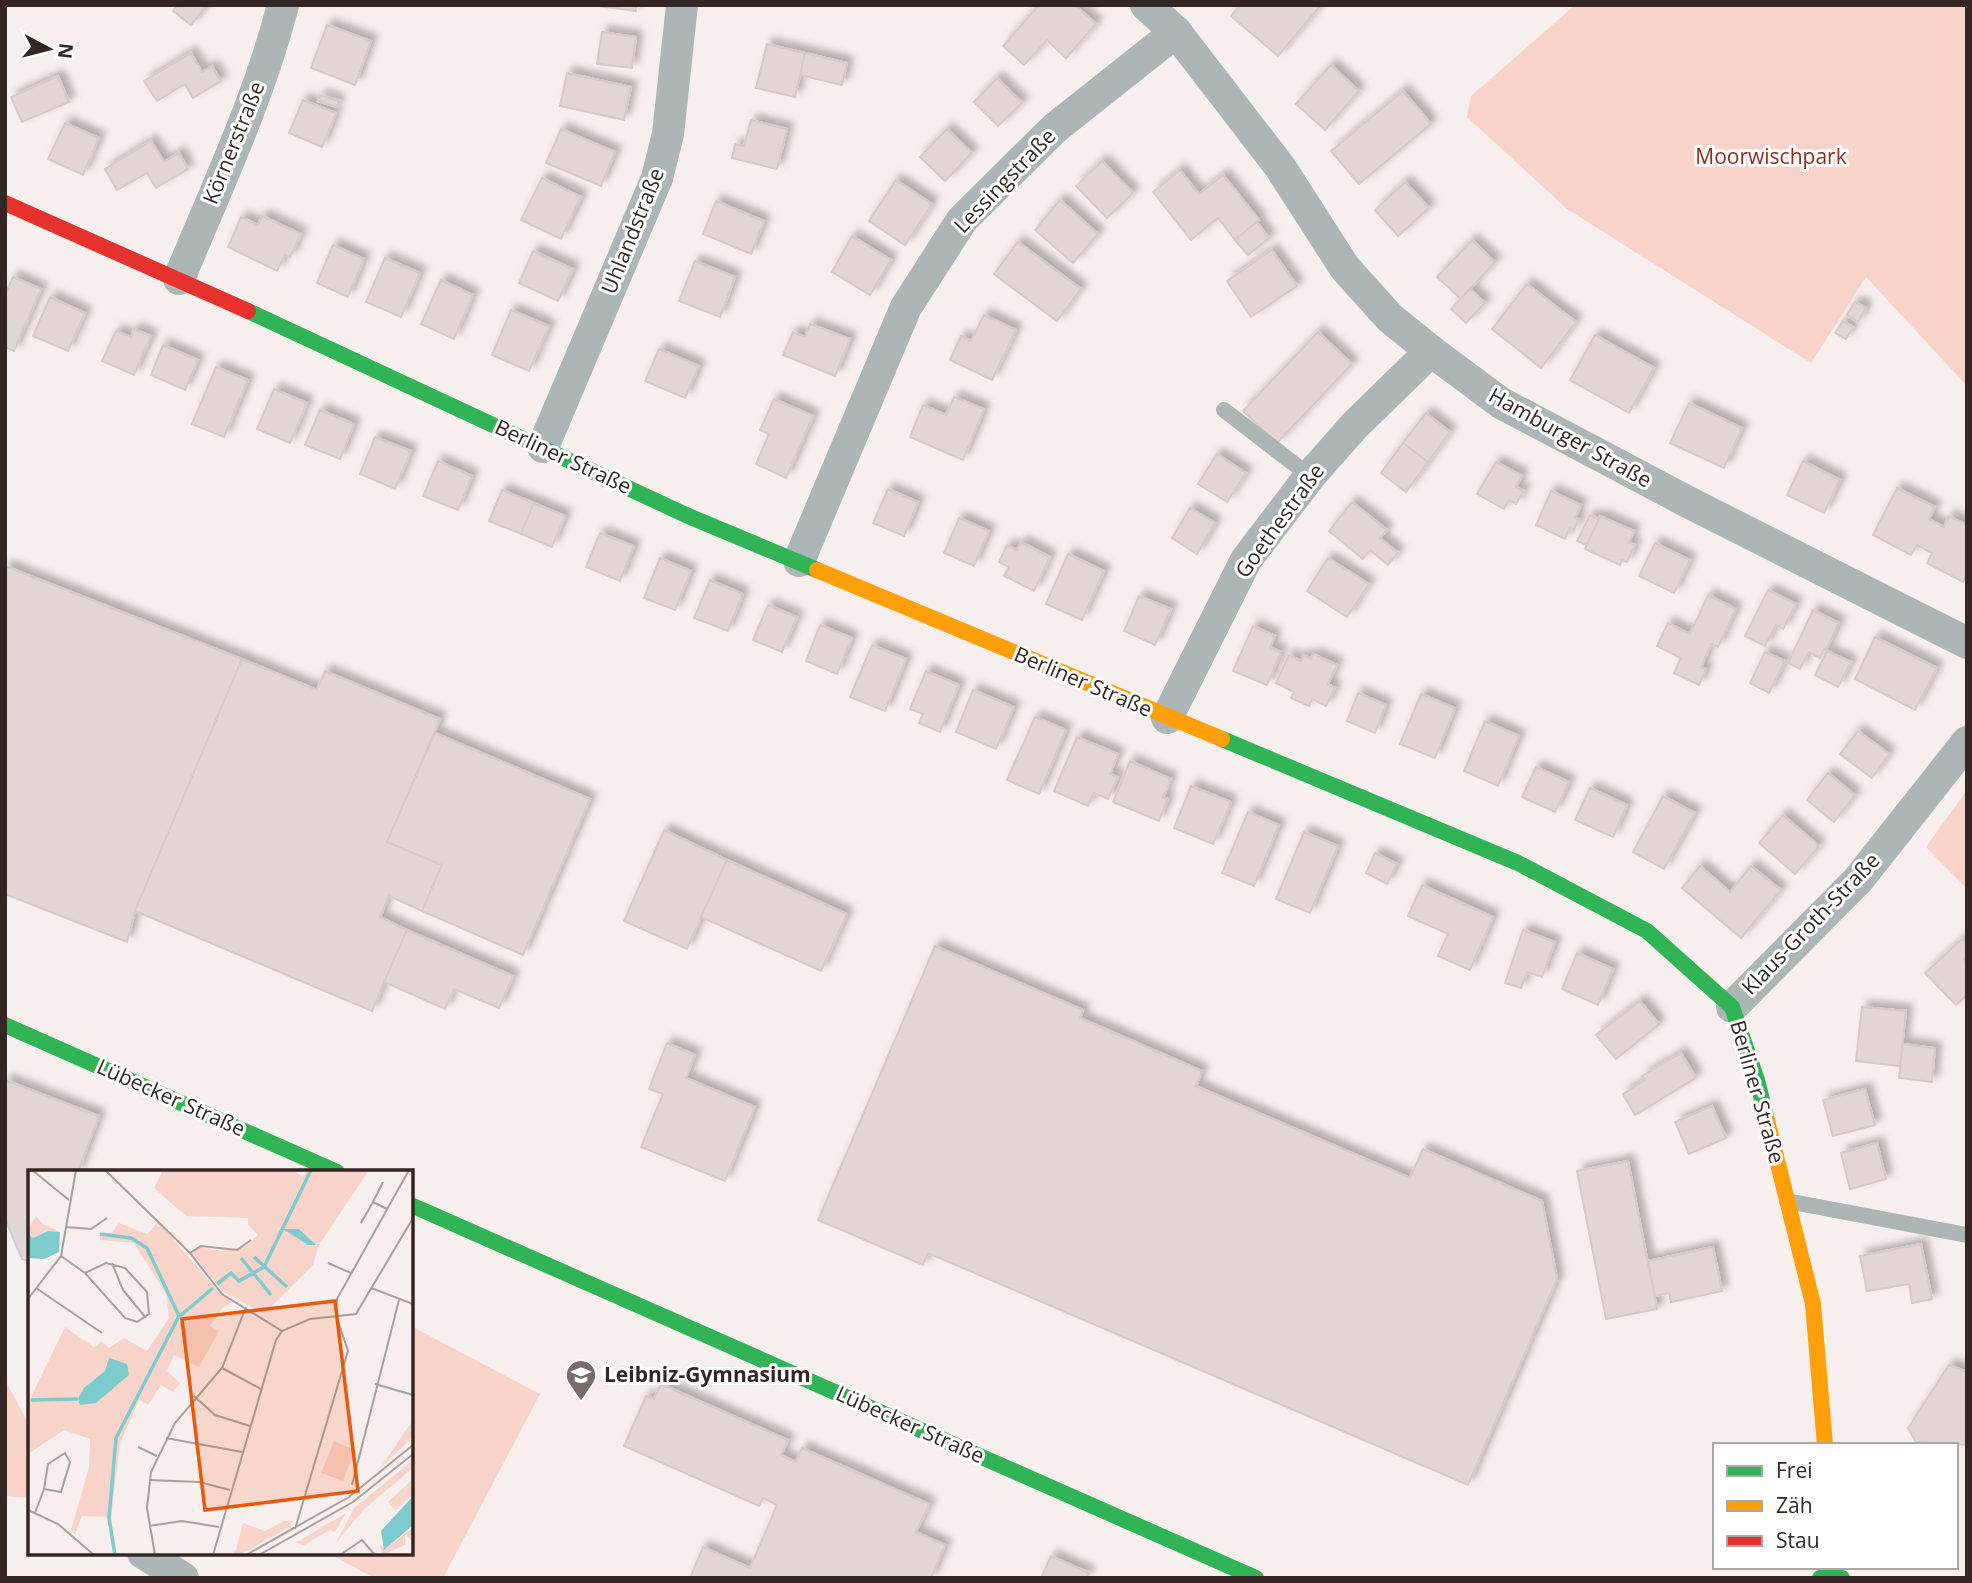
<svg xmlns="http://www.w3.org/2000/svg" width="1972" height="1583" viewBox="0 0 1972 1583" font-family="'Open Sans',sans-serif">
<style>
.green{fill:#f8d3ca}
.building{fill:#e0d6d3;stroke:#d4cac8;stroke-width:2;filter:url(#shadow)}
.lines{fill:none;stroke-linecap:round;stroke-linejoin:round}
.lane{stroke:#adb6b6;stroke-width:16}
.street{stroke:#adb6b6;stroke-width:32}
.fast{stroke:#30b455;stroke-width:16}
.slow{stroke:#ff9f0a;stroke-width:16}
.jam{stroke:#e5322d;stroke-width:16}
.labels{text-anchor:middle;stroke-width:6;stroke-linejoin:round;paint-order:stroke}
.street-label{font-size:21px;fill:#332623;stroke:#fdfdfd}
.park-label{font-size:21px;fill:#8c2d1b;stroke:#fdfdfd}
.poi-label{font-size:21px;font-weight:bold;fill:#332623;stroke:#fdfdfd;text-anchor:start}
.inset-river{fill:none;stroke:#7ecbce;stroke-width:3.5}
.inset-road{fill:none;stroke:#a99f9c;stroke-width:2}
.view{fill:#e8590c;fill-opacity:0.15;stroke:#e8590c;stroke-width:3.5}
.inset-edge{fill:none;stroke:#332623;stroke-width:3.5}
</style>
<defs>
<filter id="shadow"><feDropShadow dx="6" dy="-6" stdDeviation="3.5" flood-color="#0004"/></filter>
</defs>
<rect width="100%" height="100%" fill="#f7efed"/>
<g class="green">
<path d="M 1575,5 L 1967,5 L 1967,386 L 1866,277 L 1811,363 L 1567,209 L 1467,117 L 1471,96 Z"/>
<path d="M 1967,790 L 1967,889 L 1926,847 Z"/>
<path d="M 411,1326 L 540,1394 L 443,1578 L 374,1578 L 328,1553 L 411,1553 Z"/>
<path d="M 5,1380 L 30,1426 L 30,1498 L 5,1496 Z"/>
</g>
<g class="building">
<path d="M 177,5 L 207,5 L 191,25 L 173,11 Z"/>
<path d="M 591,5 L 636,5 L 636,11 Z"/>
<path d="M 1039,5 L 1075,5 L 1096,24 L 1066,58 L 1047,40 L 1024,65 L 1003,46 Z"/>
<path d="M 1240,5 L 1321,5 L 1278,56 L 1231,16 Z"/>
<path d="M 327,25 L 371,41 L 355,85 L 311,68 Z"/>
<path d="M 602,32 L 636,37 L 632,68 L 597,64 Z"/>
<path d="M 767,44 L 805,53 L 795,97 L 756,88 Z"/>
<path d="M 191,53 L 202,72 L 212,66 L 221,81 L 193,98 L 185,84 L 157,101 L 144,81 Z"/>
<path d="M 805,53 L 847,63 L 842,85 L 800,75 Z"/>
<path d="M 1331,65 L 1359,91 L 1325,130 L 1296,104 Z"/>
<path d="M 567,73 L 631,87 L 624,120 L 560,106 Z"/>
<path d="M 58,76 L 69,102 L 22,122 L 11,97 Z"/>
<path d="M 997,78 L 1022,103 L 998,126 L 974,102 Z"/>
<path d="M 1403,91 L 1431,124 L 1359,184 L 1331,151 Z"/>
<path d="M 320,95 L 339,101 L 337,107 L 318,101 Z"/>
<path d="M 303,100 L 336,113 L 322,147 L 289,133 Z"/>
<path d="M 751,120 L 787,129 L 777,169 L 732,158 L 735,144 L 744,146 Z"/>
<path d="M 65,123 L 99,138 L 83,175 L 48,159 Z"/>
<path d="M 561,129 L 615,152 L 601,186 L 546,163 Z"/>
<path d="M 947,129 L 972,153 L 945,181 L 920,157 Z"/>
<path d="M 151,141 L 164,162 L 179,153 L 188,169 L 156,188 L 147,173 L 117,190 L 105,169 Z"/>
<path d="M 1102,161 L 1133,193 L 1107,218 L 1076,186 Z"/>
<path d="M 1180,170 L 1199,194 L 1223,175 L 1259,220 L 1235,240 L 1218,218 L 1191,240 L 1153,192 Z"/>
<path d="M 542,178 L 581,197 L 561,239 L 521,220 Z"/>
<path d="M 896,180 L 932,204 L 905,245 L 869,221 Z"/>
<path d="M 1405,182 L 1429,208 L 1398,236 L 1375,210 Z"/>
<path d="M 1060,200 L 1098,234 L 1073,263 L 1035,230 Z"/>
<path d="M 716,201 L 764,221 L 751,254 L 703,234 Z"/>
<path d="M 262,216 L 301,234 L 290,257 L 285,255 L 277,271 L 228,247 L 241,217 L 258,225 Z"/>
<path d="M 1257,222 L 1269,238 L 1248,255 L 1235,240 Z"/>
<path d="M 852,236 L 891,260 L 870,295 L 832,272 Z"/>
<path d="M 1472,240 L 1495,262 L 1461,299 L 1437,277 Z"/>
<path d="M 1018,242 L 1081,289 L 1057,321 L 994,274 Z"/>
<path d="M 333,245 L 364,259 L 348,297 L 317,283 Z"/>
<path d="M 1272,250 L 1297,286 L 1251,317 L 1227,281 Z"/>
<path d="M 533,251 L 573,269 L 558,301 L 519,283 Z"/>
<path d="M 385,258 L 420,273 L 401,317 L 366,302 Z"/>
<path d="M 695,261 L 735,277 L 720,317 L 679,301 Z"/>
<path d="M 13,277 L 41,289 L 14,351 L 5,347 L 5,295 Z"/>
<path d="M 441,280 L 473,295 L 454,339 L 421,324 Z"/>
<path d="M 1527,284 L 1576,322 L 1541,368 L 1492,329 Z"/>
<path d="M 1470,289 L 1485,303 L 1466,323 L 1451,309 Z"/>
<path d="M 50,297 L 85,313 L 68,351 L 33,336 Z"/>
<path d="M 1855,302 L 1866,308 L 1858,322 L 1847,315 Z"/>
<path d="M 511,310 L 549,326 L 529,371 L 492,355 Z"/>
<path d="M 984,315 L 1016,330 L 992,380 L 950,360 L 961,336 L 971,341 Z"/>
<path d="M 1843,321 L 1853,327 L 1846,339 L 1835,333 Z"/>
<path d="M 810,324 L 850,339 L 835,376 L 783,355 L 793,332 L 805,337 Z"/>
<path d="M 134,329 L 151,336 L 134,375 L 102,361 L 116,331 L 131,337 Z"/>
<path d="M 1318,332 L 1352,364 L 1277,443 L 1243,411 Z"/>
<path d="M 1595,335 L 1654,368 L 1629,413 L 1570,380 Z"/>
<path d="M 163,345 L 198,360 L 185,390 L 151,375 Z"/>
<path d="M 659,349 L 699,366 L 685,398 L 645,381 Z"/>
<path d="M 216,367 L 248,380 L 224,437 L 192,424 Z"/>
<path d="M 274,389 L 307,403 L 290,443 L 257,429 Z"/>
<path d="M 954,397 L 984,409 L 963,460 L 910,437 L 923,405 L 946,415 Z"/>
<path d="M 774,399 L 813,416 L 786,478 L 756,464 L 769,434 L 760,430 Z"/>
<path d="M 1689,403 L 1742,428 L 1724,468 L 1670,443 Z"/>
<path d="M 320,410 L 354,424 L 340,459 L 305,445 Z"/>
<path d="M 1426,413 L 1450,432 L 1428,462 L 1403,443 Z"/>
<path d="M 375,437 L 411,451 L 395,489 L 360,474 Z"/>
<path d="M 1403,443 L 1428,462 L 1406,492 L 1381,473 Z"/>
<path d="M 1217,454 L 1246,473 L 1227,502 L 1198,484 Z"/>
<path d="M 438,461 L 472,476 L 458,510 L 423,496 Z"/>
<path d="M 1803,461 L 1840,480 L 1824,513 L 1787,495 Z"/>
<path d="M 1496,462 L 1522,476 L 1516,487 L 1524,491 L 1516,504 L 1509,500 L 1504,509 L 1477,494 Z"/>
<path d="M 1897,488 L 1935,507 L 1929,519 L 1944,527 L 1949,516 L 1967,525 L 1967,574 L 1963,582 L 1927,563 L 1932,553 L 1917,545 L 1911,555 L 1873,535 Z"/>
<path d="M 888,489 L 918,502 L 904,536 L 873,523 Z"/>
<path d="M 502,490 L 534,503 L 521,534 L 489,521 Z"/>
<path d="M 1551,491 L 1581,505 L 1575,518 L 1579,519 L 1574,530 L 1570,527 L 1565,539 L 1536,525 Z"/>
<path d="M 1352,502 L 1387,530 L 1380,538 L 1398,553 L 1388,565 L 1370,550 L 1363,559 L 1329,531 Z"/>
<path d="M 534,503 L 565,516 L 552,547 L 521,534 Z"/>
<path d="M 1190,508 L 1215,523 L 1197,554 L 1172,538 Z"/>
<path d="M 1590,515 L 1599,519 L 1587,545 L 1577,541 Z"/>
<path d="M 1600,516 L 1634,531 L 1629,542 L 1635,545 L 1627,562 L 1622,560 L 1620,565 L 1585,549 Z"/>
<path d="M 959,518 L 989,531 L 974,566 L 944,553 Z"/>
<path d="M 600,533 L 634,546 L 620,581 L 586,567 Z"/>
<path d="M 1021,542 L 1050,557 L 1034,591 L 1004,576 L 1009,567 L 999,562 L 1007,545 L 1017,550 Z"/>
<path d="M 1655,543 L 1690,560 L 1674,593 L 1639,576 Z"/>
<path d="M 1068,554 L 1104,571 L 1082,620 L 1046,604 Z"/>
<path d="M 660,558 L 691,571 L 675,610 L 644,598 Z"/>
<path d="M 1328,558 L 1369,584 L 1347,617 L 1307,591 Z"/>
<path d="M 5,566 L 242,659 L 135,911 L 127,942 L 5,894 Z"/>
<path d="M 710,580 L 743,594 L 728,631 L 694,618 Z"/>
<path d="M 1768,590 L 1796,604 L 1783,629 L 1776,625 L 1765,646 L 1745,636 Z"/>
<path d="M 1708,595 L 1736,609 L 1718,647 L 1711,644 L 1701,667 L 1706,669 L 1699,685 L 1674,673 L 1681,658 L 1657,646 L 1668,623 L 1690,634 Z"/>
<path d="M 1139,596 L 1171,609 L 1155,645 L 1124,631 Z"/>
<path d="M 768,605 L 797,617 L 782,652 L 753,640 Z"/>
<path d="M 1813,610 L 1839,623 L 1826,650 L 1824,649 L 1820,658 L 1809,652 L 1800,669 L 1788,663 Z"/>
<path d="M 820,625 L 852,638 L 837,674 L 806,661 Z"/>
<path d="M 1253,626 L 1275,636 L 1270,647 L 1281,652 L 1267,685 L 1233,671 Z"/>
<path d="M 1875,637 L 1937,668 L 1915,710 L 1855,679 Z"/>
<path d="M 872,645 L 906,659 L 885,711 L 850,697 Z"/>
<path d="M 1827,651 L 1851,662 L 1838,687 L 1815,675 Z"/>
<path d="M 1765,652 L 1785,661 L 1769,693 L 1750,683 Z"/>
<path d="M 1313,654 L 1337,665 L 1328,684 L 1335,688 L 1326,706 L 1312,699 L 1309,706 L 1291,698 L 1294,692 L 1276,683 L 1289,655 L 1301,661 L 1303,655 L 1311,659 Z"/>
<path d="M 242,659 L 317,690 L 325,671 L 440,719 L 387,842 L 442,865 L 422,911 L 389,896 L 380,917 L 407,930 L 372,1011 L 135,911 Z"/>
<path d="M 926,671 L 959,685 L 940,732 L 919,723 L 923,714 L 910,709 Z"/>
<path d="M 973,690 L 1014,707 L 996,749 L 956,732 Z"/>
<path d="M 1358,693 L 1386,705 L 1375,733 L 1347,721 Z"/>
<path d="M 1421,694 L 1455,708 L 1435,758 L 1400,744 Z"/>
<path d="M 1035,717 L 1066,730 L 1039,794 L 1007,780 Z"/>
<path d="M 1485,721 L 1519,736 L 1498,786 L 1464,771 Z"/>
<path d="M 1858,731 L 1889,754 L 1872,778 L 1840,754 Z"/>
<path d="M 435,733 L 590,799 L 523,955 L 422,911 L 442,865 L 387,842 Z"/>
<path d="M 1077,737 L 1118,754 L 1110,774 L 1118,777 L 1108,799 L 1094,793 L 1088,806 L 1054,791 Z"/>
<path d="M 1130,761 L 1171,779 L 1163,798 L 1168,799 L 1159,821 L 1113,802 Z"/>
<path d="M 1536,767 L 1569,782 L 1555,812 L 1522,797 Z"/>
<path d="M 1828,773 L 1855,795 L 1834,822 L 1807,800 Z"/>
<path d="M 1191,786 L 1231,802 L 1213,844 L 1174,828 Z"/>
<path d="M 1590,788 L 1627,805 L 1613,837 L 1575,820 Z"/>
<path d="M 1663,796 L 1695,813 L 1664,869 L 1633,852 Z"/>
<path d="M 1248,812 L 1279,825 L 1254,886 L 1222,873 Z"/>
<path d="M 1783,815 L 1819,846 L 1795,874 L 1759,843 Z"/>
<path d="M 664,830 L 727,860 L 687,949 L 624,921 Z"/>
<path d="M 1304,832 L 1338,846 L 1310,913 L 1276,899 Z"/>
<path d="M 1375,853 L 1397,864 L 1387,884 L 1366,873 Z"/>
<path d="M 727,860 L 847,914 L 821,971 L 701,917 Z"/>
<path d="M 1700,866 L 1730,892 L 1751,866 L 1781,890 L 1741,938 L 1682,888 Z"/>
<path d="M 1422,885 L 1493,917 L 1470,970 L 1438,956 L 1448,934 L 1408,916 Z"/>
<path d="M 407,930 L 513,976 L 499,1008 L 454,989 L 445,1009 L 384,982 Z"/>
<path d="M 1523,930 L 1555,942 L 1542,977 L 1527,972 L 1521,988 L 1505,983 Z"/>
<path d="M 1962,939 L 1967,945 L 1967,956 L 1964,959 L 1967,962 L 1967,995 L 1956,1005 L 1925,973 Z"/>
<path d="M 935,946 L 1083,1010 L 1080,1018 L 1202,1071 L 1196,1086 L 1410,1178 L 1423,1149 L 1542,1201 L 1557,1279 L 1468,1485 L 928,1253 L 923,1265 L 818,1220 Z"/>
<path d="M 1577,953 L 1613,969 L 1598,1005 L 1562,989 Z"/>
<path d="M 1640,1001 L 1659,1024 L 1616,1059 L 1596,1035 Z"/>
<path d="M 1862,1007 L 1906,1011 L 1900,1066 L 1856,1061 Z"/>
<path d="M 667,1043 L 695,1055 L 686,1078 L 755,1107 L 725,1181 L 641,1147 L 663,1094 L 649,1089 Z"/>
<path d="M 1903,1044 L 1935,1048 L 1932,1082 L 1899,1078 Z"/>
<path d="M 1681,1053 L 1696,1078 L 1635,1115 L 1623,1094 L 1645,1080 L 1642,1076 Z"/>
<path d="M 5,1080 L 99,1116 L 78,1172 L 30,1172 L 30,1262 L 22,1259 L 5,1219 Z"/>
<path d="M 1865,1089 L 1875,1125 L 1833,1136 L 1823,1100 Z"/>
<path d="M 1712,1106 L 1726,1138 L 1689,1154 L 1675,1122 Z"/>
<path d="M 1877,1143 L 1886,1179 L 1850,1189 L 1841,1153 Z"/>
<path d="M 1628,1161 L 1657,1309 L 1606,1319 L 1577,1171 Z"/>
<path d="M 1921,1244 L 1932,1299 L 1912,1303 L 1909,1284 L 1867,1291 L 1860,1256 Z"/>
<path d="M 1713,1247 L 1722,1291 L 1671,1302 L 1669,1293 L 1655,1296 L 1648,1261 Z"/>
<path d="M 1949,1365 L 1967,1372 L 1967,1445 L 1916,1442 L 1908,1428 Z"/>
<path d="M 661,1384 L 788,1440 L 781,1455 L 796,1462 L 802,1448 L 929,1504 L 916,1532 L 945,1545 L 931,1578 L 690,1578 L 703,1547 L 750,1568 L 777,1505 L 763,1498 L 759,1506 L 624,1446 L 646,1396 L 654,1399 Z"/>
<path d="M 1051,1556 L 1089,1573 L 1086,1578 L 1041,1578 Z"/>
</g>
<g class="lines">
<g class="lane">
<path d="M 1224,410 L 1310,476"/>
<path d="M 1787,1201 L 1967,1235"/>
</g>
<g class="street">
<path d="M 1146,5 L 1176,32 L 1280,167 L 1345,268 L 1390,318 L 1431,351 L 1501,403 L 1686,501 L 1967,643"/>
<path d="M 179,279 C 216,189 259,99 283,5"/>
<path d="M 543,447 L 657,178 L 668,134 L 682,5"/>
<path d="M 799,561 L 906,307 L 962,220 L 1055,128 L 1176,32"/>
<path d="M 1167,718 L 1246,560 L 1310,476 L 1355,425 L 1431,351"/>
<path d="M 1732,1007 L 1858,880 L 1967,742"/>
<path d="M 143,1553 L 183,1578"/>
</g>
<g class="fast">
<path d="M 248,311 L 686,515 L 817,570"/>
<path d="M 1222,739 L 1518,863 L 1647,931 L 1732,1007 L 1757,1080 L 1766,1116"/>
<path d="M 5,1025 L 337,1172"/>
<path d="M 411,1205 L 1256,1578"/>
<path d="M 1820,1578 L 1842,1578"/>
</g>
<g class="slow">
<path d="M 817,570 L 1222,739"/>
<path d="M 1766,1116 L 1813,1304 L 1825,1445"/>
</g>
<path class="jam" d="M 5,203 L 248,311"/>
</g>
<defs>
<g id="school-pin" transform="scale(1.575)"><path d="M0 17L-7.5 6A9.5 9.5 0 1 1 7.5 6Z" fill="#786c6a" stroke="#fdfdfd"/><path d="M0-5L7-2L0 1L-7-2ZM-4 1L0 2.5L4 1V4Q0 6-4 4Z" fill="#fff"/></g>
</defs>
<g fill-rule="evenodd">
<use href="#school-pin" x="581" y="1375"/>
</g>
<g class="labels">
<g class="street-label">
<text transform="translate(234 143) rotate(-68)" y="7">Körnerstraße</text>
<text transform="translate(1005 181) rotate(-46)" y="7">Lessingstraße</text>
<text transform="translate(633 231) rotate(-68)" y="7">Uhlandstraße</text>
<text transform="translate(1570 438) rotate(29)" y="7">Hamburger Straße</text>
<text transform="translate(563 457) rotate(25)" y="7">Berliner Straße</text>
<text transform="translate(1280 521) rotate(-54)" y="7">Goethestraße</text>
<text transform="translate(1083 682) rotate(23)" y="7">Berliner Straße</text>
<text transform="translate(1811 924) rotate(-46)" y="7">Klaus-Groth-Straße</text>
<text transform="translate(1757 1092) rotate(74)" y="7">Berliner Straße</text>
<text transform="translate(171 1098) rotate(24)" y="7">Lübecker Straße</text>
<text transform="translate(910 1425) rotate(24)" y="7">Lübecker Straße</text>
</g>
<g class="park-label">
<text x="1771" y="164">Moorwischpark</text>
</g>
<g class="poi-label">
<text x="604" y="1382">Leibniz-Gymnasium</text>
</g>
</g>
<g transform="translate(28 1170)">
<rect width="385" height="385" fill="#f7efed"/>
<path d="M 135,0 L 264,0 L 275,7 L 279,0 L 341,0 L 291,75 L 285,95 L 236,144 L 194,121 L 164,83 L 171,77 L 195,81 L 219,75 L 230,65 L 220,55 L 220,48 L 158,46 L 126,18 ZM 8,46 L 15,54 L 32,62 L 20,61 L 5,68 L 0,59 ZM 130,52 L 190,121 L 205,132 L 194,138 L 182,156 L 191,161 L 171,197 L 146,185 L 139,201 L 152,213 L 145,222 L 133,215 L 120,235 L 111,230 L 92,273 L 83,347 L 54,346 L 47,364 L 43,360 L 61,297 L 62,269 L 36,260 L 0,284 L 0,233 L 37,157 L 66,177 L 74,171 L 81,178 L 96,168 L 119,181 L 141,148 L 138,124 L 106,73 L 72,70 L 71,63 L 84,63 L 91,53 L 119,64 ZM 385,250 L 385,267 L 353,297 L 376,263 ZM 306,271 L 327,280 L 315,311 L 293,303 ZM 385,290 L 385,298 L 336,339 L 308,373 L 326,338 ZM 385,309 L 385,325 L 367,340 L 360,332 ZM 318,343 L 307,362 L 302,360 L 276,375 L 267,373 ZM 256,351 L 265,351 L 263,356 L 211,385 L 202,385 L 208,380 L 215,353 L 237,361 ZM 385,357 L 385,372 L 377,364 L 377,375 L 354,385 L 352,374 L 356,379 L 360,377 Z" fill="#f8d3ca"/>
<path d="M 255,59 L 271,59 L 288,75 L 280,75 ZM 20,61 L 32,62 L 31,82 L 16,89 L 0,88 L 0,63 L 5,68 ZM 81,188 L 99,194 L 101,205 L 68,233 L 52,235 L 50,229 L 56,218 L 77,201 ZM 385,326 L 385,355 L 356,380 L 353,361 Z" fill="#7ecbce"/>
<path class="inset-river" d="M 72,64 L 103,68 L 119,78 L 151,146 L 88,268 L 81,348 L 87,385M 226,87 L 259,117M 213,88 L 243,125M 189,114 L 203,103 L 211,111 L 236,97 L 283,0M 152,146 L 185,118M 3,230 L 50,229"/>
<path class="inset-road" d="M 4,0 L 41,30M 77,0 L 162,83 L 194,124 L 254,161M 345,32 L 355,12M 335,49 L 333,53 L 345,32 L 359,39M 37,57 L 63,59 L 79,48M 162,83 L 173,76 L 209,80 L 223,70M 33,86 L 57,103 L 97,148 L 109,152 L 121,144 L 119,122 L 97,98 L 78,93 L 57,103M 84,93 L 95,120 L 118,148M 300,93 L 323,103M 8,118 L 74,163M 343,118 L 385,134M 0,129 L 33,86 L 48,0M 194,198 L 233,219M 347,214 L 385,225M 166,226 L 187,245 L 222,256M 138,268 L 214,282M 110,277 L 129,286M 37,283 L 42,292 L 33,322 L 16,319 L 20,294 ZM 121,310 L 171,312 L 202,320M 324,315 L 371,130M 0,340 L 30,354 L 66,385M 7,343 L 16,319M 121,356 L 154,351 L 191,357M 267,359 L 320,181 L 308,145 L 309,129 L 381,0M 127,385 L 119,338 L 123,302 L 147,253 L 194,198 L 218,137M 185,385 L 248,170 L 254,161 L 282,149 L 328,144 L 385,48M 218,385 L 321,327 L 385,275M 231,385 L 325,332 L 385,284M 312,385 L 334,370 L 347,385"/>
<path class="view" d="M 307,131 L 330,321 L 177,340 L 154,149 Z"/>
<rect width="385" height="385" class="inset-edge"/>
</g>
<rect width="1972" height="1583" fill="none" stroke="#332623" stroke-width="14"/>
<rect x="1713" y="1443" width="245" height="126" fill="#fdfdfd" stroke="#aca7a6" stroke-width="2"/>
<rect x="1727" y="1466" width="35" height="10" fill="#30b455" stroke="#aca7a6" stroke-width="2"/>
<text x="1776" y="1478" font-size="21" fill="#332623">Frei</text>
<rect x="1727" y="1501" width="35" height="10" fill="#ff9f0a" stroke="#aca7a6" stroke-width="2"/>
<text x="1776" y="1513" font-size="21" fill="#332623">Zäh</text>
<rect x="1727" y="1536" width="35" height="10" fill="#e5322d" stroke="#aca7a6" stroke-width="2"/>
<text x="1776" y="1548" font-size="21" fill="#332623">Stau</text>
<g transform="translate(49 49) rotate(97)" stroke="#fdfdfd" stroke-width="5" paint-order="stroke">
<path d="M0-5L12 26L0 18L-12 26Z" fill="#332623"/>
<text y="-10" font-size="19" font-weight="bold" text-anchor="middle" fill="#332623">N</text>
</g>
</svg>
